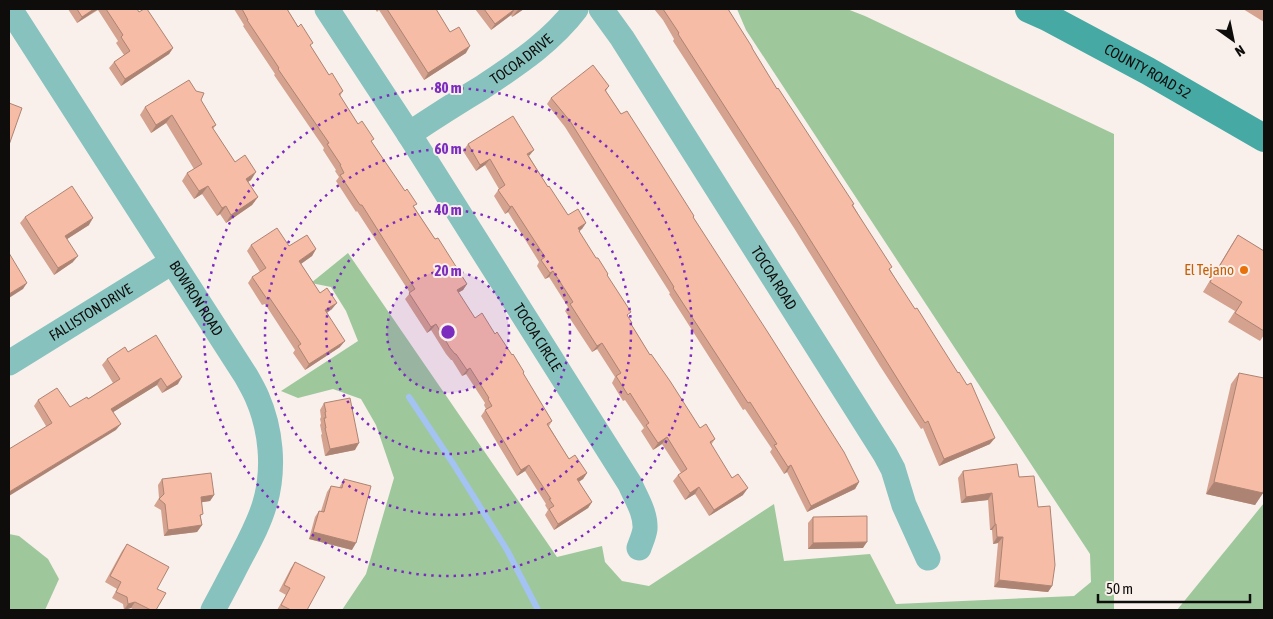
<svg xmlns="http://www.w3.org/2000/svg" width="1273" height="619" viewBox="0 0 1273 619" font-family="'Asap Condensed',sans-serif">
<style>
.forest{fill:#9ec89c}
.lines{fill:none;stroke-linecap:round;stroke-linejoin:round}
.stream{stroke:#a4c2f2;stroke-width:6}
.street{stroke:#87c2be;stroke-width:25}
.secondary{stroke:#46a9a4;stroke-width:28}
.wall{fill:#d4a28e}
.shaded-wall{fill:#ad8474}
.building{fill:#f7bca5;stroke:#ad8474}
.ring{fill:none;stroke:#7b2cbf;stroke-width:2.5;stroke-dasharray:2.5 5}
.food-dot{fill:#e8710a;stroke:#f9f0ec;stroke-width:2}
.labels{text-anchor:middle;stroke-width:4;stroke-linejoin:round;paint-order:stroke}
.street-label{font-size:15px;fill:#0f0d0b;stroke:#f9f0ec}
.food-label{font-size:15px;fill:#c56008;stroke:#f9f0ec;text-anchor:end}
.centre{fill:#7b2cbf;stroke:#f9f0ec;stroke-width:2.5}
.ring-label{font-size:15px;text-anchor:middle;font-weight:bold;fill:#7b2cbf;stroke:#f9f0ec;stroke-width:4;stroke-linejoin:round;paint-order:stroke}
</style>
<rect width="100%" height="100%" fill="#f9f0ec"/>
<g class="forest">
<path d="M 737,9 L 847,9 L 865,16 L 1114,134 L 1114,610 L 342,610 L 366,574 L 394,478 L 376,425 L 361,399 L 333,389 L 298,398 L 281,391 L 358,341 L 346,311 L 331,287 L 311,283 L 348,253 L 557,557 L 602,546 L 605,562 L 622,581 L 649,586 L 774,504 L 784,561 L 870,554 L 896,604 L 1074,596 L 1091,582 L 1090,554 L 746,30 Z"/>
<path d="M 1264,503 L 1264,610 L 1177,610 Z"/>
<path d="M 9,534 L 19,536 L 48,559 L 59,579 L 45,610 L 9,610 Z"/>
</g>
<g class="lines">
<path class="stream" d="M 409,397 L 454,465 L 507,550 L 538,610"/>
<g class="street">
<path id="s1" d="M 10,9 L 246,376 C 250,383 254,390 257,397 C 271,429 275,468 265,503 C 260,521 251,538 242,555 C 232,574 223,592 213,610"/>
<path id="s2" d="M 327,9 L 409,134 L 630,484 C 636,498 646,513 645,529 C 644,536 641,542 639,548"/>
<path id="s3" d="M 601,9 L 622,38 L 885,454 L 893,469 L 904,505 L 928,558"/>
<path id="s4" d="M 409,134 C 433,118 458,102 483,87 C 517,64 551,42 576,9"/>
<path id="s5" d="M 9,363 L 172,262"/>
</g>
<path class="secondary" id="s6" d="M 1029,9 L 1047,17 L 1148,71 L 1264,138"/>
</g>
<g class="wall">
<path d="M 68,9 L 137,9 L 139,12 L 173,48 L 169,54 L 121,86 L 109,68 L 114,62 L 124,55 L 116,43 L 118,41 L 98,10 L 77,23 Z"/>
<path d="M 234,9 L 287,9 L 329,75 L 343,91 L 340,96 L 358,124 L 372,142 L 435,239 L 467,284 L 463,290 L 458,293 L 475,318 L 495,334 L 523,374 L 552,421 L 549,426 L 569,459 L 587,473 L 583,479 L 579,482 L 592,502 L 588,508 L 554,530 L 545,515 L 548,510 L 545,505 L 546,504 L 525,471 L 517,476 L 481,416 L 486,409 L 484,405 L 485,403 L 466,374 L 462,376 L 452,360 L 451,360 L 446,354 L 431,330 L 427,333 L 405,299 L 410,293 L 357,211 L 356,212 L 336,181 L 339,177 L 335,171 L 336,170 L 323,150 L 324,148 L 274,75 L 275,74 L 243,26 L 244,25 Z"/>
<path d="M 375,9 L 436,9 L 450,32 L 466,53 L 424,80 L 379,10 L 377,12 Z"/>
<path d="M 475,9 L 524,9 L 512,17 L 511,15 L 491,30 Z"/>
<path d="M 654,9 L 728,9 L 777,89 L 853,205 L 990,444 L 939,466 L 923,428 L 921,429 L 880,366 L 794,228 L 673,41 L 674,39 L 663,20 Z"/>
<path d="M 1243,9 L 1264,9 L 1264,22 Z"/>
<path d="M 609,86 L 606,91 L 621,114 L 693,217 L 859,482 L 855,489 L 807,512 L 787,472 L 784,474 L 770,452 L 772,449 L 745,409 L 743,410 L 669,294 L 670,293 L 565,127 L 547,104 L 551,98 Z"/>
<path d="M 201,100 L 216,125 L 213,129 L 235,162 L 251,180 L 248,182 L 258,197 L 252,205 L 226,223 L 220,214 L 217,216 L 202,194 L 194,199 L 182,181 L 187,173 L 194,169 L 166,123 L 151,133 L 140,115 L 145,107 Z"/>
<path d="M 468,144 L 529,156 L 548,187 L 568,215 L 586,223 L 579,232 L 607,275 L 628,317 L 631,324 L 650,355 L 700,428 L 715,439 L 711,445 L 743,495 L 709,516 L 695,494 L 685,500 L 673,481 L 678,475 L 681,473 L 662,444 L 653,450 L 641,431 L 644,428 L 625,400 L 623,401 L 612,383 L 615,377 L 597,349 L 592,352 L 565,311 L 568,307 L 549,277 L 545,279 L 537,266 L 539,262 L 508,212 L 505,214 L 494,196 L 499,189 L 485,165 L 476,171 L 463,151 Z"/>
<path d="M 25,217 L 89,225 L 67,239 L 73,262 L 54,275 L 20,223 Z"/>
<path d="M 1238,235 L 1264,251 L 1264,335 L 1260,341 L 1228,322 L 1235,311 L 1203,292 L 1232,244 Z"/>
<path d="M 251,245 L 289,246 L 316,249 L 312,256 L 301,264 L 320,293 L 332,309 L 327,313 L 340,347 L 305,370 L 293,353 L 295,350 L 265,304 L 262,305 L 248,283 L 252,277 L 260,272 L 247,251 Z"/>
<path d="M 128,352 L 178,384 L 162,393 L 157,385 L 113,412 L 116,430 L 46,426 L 34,406 L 38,400 L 70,407 L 88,399 L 113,383 L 102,365 L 107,359 Z"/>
<path d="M 1239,373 L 1263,493 L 1255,505 L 1206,494 L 1231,384 Z"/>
<path d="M 324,403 L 355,450 L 325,456 L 321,435 L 322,434 L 320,425 L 321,423 L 320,419 L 321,417 L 320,410 Z"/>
<path d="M 963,471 L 1019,477 L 1038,507 L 1052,586 L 1048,592 L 994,587 L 998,543 L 993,544 L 992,530 L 990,530 L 988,500 L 961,503 L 958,478 Z"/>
<path d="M 162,479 L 214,495 L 210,501 L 202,502 L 201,518 L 202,525 L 197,532 L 164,536 L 161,510 L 154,506 L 159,498 L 158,485 Z"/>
<path d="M 344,479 L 352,550 L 309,539 L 315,517 L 319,511 L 321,511 L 327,492 L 331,486 L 339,488 Z"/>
<path d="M 813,517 L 863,548 L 808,549 L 808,523 Z"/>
<path d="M 127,544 L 157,589 L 156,610 L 134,610 L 131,608 L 124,610 L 123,604 L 112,598 L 117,589 L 105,582 L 122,551 Z"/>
<path d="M 295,562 L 307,610 L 277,610 L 286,595 L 279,591 L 291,568 Z"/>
</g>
<g class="shaded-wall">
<path d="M 94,9 L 98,9 L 77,23 L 82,17 Z"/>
<path d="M 515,9 L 511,15 L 491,30 L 495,24 Z"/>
<path d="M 520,9 L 524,9 L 512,17 L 517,11 Z"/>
<path d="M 470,46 L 466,53 L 424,80 L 428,73 Z"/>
<path d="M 173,48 L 169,54 L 121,86 L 125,79 Z"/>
<path d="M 172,115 L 166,123 L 151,133 L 156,125 Z"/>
<path d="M 534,150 L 529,156 L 527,154 Z"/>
<path d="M 490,159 L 485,165 L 476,171 L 480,165 Z"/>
<path d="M 256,172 L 251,180 L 240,187 L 246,179 Z"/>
<path d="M 208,186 L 202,194 L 194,199 L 199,191 Z"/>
<path d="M 258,197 L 252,205 L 226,223 L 231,215 Z"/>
<path d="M 226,206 L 220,214 L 217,216 L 222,208 Z"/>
<path d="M 512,206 L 508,212 L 505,214 L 510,207 Z"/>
<path d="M 93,218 L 89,225 L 61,243 L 65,236 Z"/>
<path d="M 586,223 L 582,229 L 574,234 L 578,228 Z"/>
<path d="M 316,249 L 312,256 L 295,268 L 299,261 Z"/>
<path d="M 78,256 L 73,262 L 54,275 L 58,268 Z"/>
<path d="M 553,271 L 549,277 L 545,279 L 550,273 Z"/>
<path d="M 27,283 L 23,289 L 9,298 L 9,294 Z"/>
<path d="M 467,284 L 463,290 L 452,296 L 457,290 Z"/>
<path d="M 337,303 L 332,309 L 320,317 L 325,310 Z"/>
<path d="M 436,324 L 431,330 L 427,333 L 431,327 Z"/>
<path d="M 345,341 L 340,347 L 305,370 L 309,364 Z"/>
<path d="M 602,343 L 597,349 L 592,352 L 597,346 Z"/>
<path d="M 470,368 L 466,374 L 462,376 L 467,370 Z"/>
<path d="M 182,377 L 178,384 L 162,393 L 167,387 Z"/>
<path d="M 161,378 L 157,385 L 107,416 L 111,409 Z"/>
<path d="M 121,424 L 116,430 L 9,496 L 9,492 Z"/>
<path d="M 667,437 L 662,444 L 653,450 L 658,443 Z"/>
<path d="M 995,438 L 990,444 L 939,466 L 944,459 Z"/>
<path d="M 359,443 L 355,450 L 325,456 L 330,449 Z"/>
<path d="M 529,465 L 525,471 L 517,476 L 521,470 Z"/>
<path d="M 791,465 L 787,472 L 784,474 L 788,467 Z"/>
<path d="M 587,473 L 583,479 L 573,485 L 577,479 Z"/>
<path d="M 859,482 L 855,489 L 807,512 L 811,506 Z"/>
<path d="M 1214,482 L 1263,493 L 1255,505 L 1206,494 Z"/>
<path d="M 699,487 L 695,494 L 685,500 L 690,493 Z"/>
<path d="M 748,488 L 743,495 L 709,516 L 714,510 Z"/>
<path d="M 992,493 L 988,500 L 961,503 L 966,497 Z"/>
<path d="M 214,495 L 210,501 L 197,503 L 201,497 Z"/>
<path d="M 592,502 L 588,508 L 554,530 L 558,524 Z"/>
<path d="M 995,524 L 996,524 L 992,530 L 990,530 Z"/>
<path d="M 202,525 L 197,532 L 164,536 L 168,530 Z"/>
<path d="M 313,532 L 356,543 L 352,550 L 309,539 Z"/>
<path d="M 997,537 L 1003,537 L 998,543 L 993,544 Z"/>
<path d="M 867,542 L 863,548 L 808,549 L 813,543 Z"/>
<path d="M 999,580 L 1052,586 L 1048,592 L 994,587 Z"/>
<path d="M 135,602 L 131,608 L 124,610 L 128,604 Z"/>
</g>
<g class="building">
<path d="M 77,9 L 94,9 L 82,17 Z"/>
<path d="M 106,9 L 137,9 L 139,12 L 144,9 L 147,9 L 173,48 L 125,79 L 114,62 L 130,51 L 121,37 L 123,35 Z"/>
<path d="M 242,9 L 287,9 L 298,27 L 301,24 L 313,43 L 310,45 L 329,75 L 332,73 L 343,91 L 339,94 L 358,124 L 362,121 L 374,139 L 371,141 L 405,191 L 407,189 L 417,204 L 413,206 L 435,239 L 438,238 L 467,284 L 457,290 L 475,318 L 482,313 L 495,334 L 497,332 L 512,355 L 513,354 L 524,372 L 523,373 L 552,421 L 547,424 L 569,459 L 575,455 L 587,473 L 577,479 L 592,502 L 558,524 L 549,509 L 554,506 L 549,499 L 551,499 L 529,465 L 521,470 L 485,410 L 492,406 L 488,399 L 489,398 L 470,368 L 467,370 L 456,354 L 455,354 L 450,348 L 436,324 L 431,327 L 409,293 L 415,289 L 362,205 L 360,205 L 340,175 L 344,173 L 340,165 L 341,165 L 327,144 L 329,143 L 278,69 L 279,68 L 247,20 L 248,20 Z"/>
<path d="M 387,9 L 436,9 L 450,32 L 459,27 L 470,46 L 428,73 Z"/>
<path d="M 484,9 L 515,9 L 495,24 Z"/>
<path d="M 663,9 L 728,9 L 752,47 L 752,48 L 777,89 L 778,88 L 854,204 L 852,205 L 892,267 L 889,269 L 915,309 L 917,308 L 958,373 L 959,372 L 967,385 L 971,383 L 995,438 L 944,459 L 928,421 L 925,423 L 885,359 L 799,222 L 678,34 L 679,33 Z"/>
<path d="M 593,65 L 609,86 L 605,90 L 621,114 L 627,111 L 654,153 L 694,216 L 693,217 L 767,331 L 844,452 L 859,482 L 811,506 L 791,465 L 788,467 L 774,445 L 777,444 L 750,402 L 748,403 L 673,288 L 674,287 L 570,121 L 551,98 Z"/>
<path d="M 189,80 L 196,91 L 204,93 L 201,100 L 216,125 L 212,127 L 235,162 L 245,155 L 256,172 L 246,179 L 258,197 L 231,215 L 226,206 L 222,208 L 208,186 L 199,191 L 187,173 L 202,164 L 172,115 L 156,125 L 145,107 Z"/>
<path d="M 9,103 L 22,108 L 9,145 Z"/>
<path d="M 513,116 L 534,150 L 527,154 L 548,187 L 549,186 L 568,215 L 578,209 L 586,223 L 578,228 L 580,231 L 579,231 L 596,258 L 598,258 L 608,274 L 607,275 L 631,312 L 627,315 L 632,323 L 631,324 L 650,355 L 651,354 L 670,381 L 700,428 L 706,424 L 715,439 L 710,442 L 732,478 L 738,474 L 748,488 L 714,510 L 699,487 L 690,493 L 678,475 L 687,469 L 667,437 L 658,443 L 646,425 L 649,423 L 630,393 L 628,395 L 616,376 L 621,373 L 602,343 L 597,346 L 570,304 L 573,302 L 553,271 L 550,273 L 541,260 L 545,257 L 512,206 L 510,207 L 498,190 L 505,185 L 490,159 L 480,165 L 468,144 Z"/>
<path d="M 72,186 L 93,218 L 65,236 L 78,256 L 58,268 L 25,217 Z"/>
<path d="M 277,228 L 289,246 L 307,235 L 316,249 L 299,261 L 320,293 L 327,288 L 337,303 L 325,310 L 345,341 L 309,364 L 298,346 L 301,344 L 269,297 L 267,299 L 252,277 L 266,268 L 251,245 Z"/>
<path d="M 1238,235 L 1264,251 L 1264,331 L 1235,313 L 1242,302 L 1210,282 Z"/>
<path d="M 9,253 L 27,283 L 9,294 Z"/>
<path d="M 156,335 L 182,377 L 167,387 L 161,378 L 111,409 L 121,424 L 9,492 L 9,449 L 52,423 L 38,400 L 57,388 L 70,407 L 87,397 L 88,399 L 120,379 L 107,359 L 125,347 L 128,352 Z"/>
<path d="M 1239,373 L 1264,378 L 1264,488 L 1263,493 L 1214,482 Z"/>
<path d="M 350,398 L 359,443 L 330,449 L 325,428 L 326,428 L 324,418 L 326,418 L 325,412 L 326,412 L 324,403 Z"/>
<path d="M 1017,464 L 1019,477 L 1034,476 L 1038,507 L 1050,506 L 1055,565 L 1052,586 L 999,580 L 1003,537 L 997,537 L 996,524 L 995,524 L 992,493 L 966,497 L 963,471 Z"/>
<path d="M 211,473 L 214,495 L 201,497 L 203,514 L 200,515 L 202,525 L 168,530 L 165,504 L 159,499 L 164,494 L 162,479 Z"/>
<path d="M 344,479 L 371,486 L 356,543 L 313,532 L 319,511 L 324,512 L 331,486 L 342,488 Z"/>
<path d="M 867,516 L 867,542 L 813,543 L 813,517 Z"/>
<path d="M 127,544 L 169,567 L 157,589 L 166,593 L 156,610 L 151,610 L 135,602 L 128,604 L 127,597 L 116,592 L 121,582 L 110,576 Z"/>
<path d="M 295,562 L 325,577 L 307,610 L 291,610 L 281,605 L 290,588 L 284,585 Z"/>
</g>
<circle cx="448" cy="332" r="61" fill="#7b2cbf" fill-opacity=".12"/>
<g class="ring">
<circle cx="448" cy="332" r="61"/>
<circle cx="448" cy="332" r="122"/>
<circle cx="448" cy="332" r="183"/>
<circle cx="448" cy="332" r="244"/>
</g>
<circle class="food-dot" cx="1244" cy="270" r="5"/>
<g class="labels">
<g class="street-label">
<text dy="5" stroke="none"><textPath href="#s4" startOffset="135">TOCOA DRIVE</textPath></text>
<text dy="5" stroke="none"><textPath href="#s6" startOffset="134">COUNTY ROAD 52</textPath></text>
<text dy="5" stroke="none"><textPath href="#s3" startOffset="320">TOCOA ROAD</textPath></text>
<text dy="5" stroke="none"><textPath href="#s1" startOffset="344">BOWRON ROAD</textPath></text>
<text dy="5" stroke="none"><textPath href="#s5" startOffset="96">FALLISTON DRIVE</textPath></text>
<text dy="5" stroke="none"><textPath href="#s2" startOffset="390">TOCOA CIRCLE</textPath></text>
</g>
<g class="food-label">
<text x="1234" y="275">El Tejano</text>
</g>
</g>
<circle cx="448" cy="332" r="8" class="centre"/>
<g class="ring-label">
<text x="448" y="93">80 m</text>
<text x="448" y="154">60 m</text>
<text x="448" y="215">40 m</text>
<text x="448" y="276">20 m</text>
</g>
<rect width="1273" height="619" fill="none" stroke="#0f0d0b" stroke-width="20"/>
<g transform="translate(1233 40) rotate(147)" stroke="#f9f0ec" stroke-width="4" paint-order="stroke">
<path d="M0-4L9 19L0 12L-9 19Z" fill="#0f0d0b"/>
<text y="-8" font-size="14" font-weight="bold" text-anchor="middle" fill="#0f0d0b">N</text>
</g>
<path d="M1098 594v8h152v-8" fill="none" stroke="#0f0d0b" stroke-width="2.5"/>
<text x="1106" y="594" font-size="15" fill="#0f0d0b" stroke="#f9f0ec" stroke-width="4" paint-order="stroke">50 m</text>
</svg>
